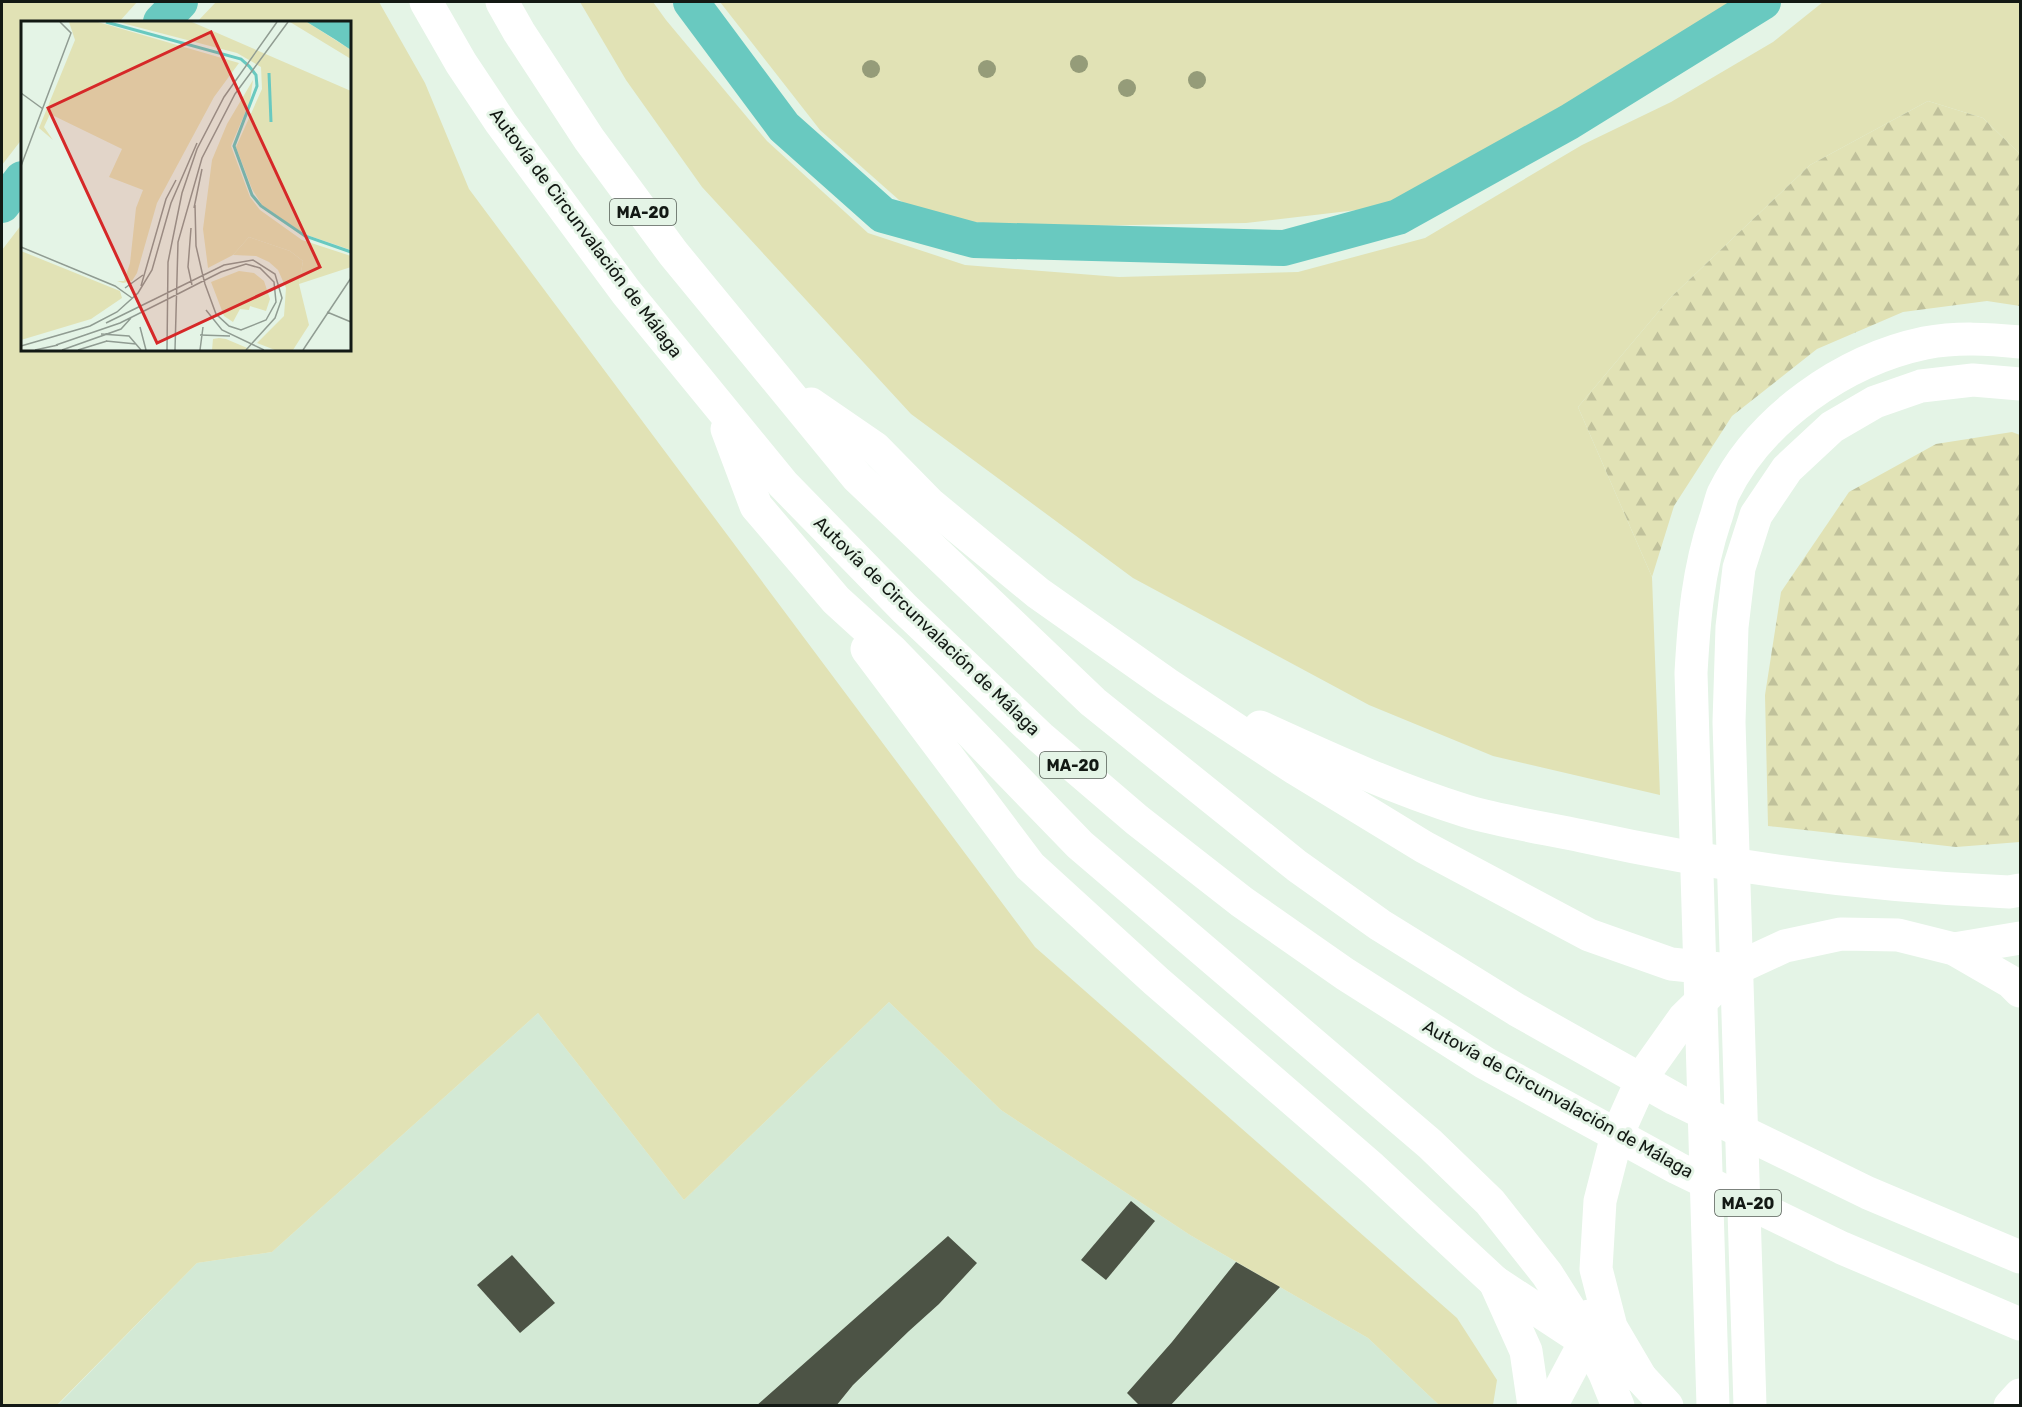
<svg xmlns="http://www.w3.org/2000/svg" width="2022" height="1407" viewBox="0 0 2022 1407" font-family="Rubik,sans-serif">
<style>
.built{fill:#d3e9d5}
.grass{fill:#e1e2b5}
.forest{fill:url(#forest-firs)}
.lines{fill:none;stroke-linecap:round;stroke-linejoin:round}
.canal{stroke:#69c9c0;stroke-width:36}
.building{fill:#4c5345}
.tertiary{stroke:#fff;stroke-width:33}
.motorway{stroke:#fff;stroke-width:33}
.tree{fill:#959c79}
.labels{text-anchor:middle;stroke-width:6;stroke-linejoin:round;paint-order:stroke}
.shield{fill:#e4f4e6;stroke:#525b53;stroke-width:1.5}
.shield-label{font-size:16px;font-weight:bold;fill:#131914}
.street-label{font-size:18px;fill:#131914;stroke:#e4f4e6}
.inset-river{fill:none;stroke:#69c9c0;stroke-width:3}
.inset-road{fill:none;stroke:#909c92;stroke-width:1.5}
.view{fill:#d62828;fill-opacity:0.15;stroke:#d62828;stroke-width:3}
.inset-edge{fill:none;stroke:#131914;stroke-width:3}
</style>
<defs>
<pattern id="forest-firs" width="22" height="20" patternUnits="userSpaceOnUse" patternTransform="scale(1.5)"><rect width="22" height="20" fill="#e1e2b5"/><path d="M5 1l3.5 6h-7zM16 11l3.5 6h-7z" fill="#c0c19b"/></pattern>
</defs>
<rect width="100%" height="100%" fill="#e4f4e6"/>
<path class="built" d="M 889,1002 L 1001,1110 L 1190,1235 L 1368,1338 L 1439,1405 L 57,1406 L 197,1263 L 272,1252 L 538,1013 L 684,1200 Z"/>
<g class="grass">
<path d="M 2,2 L 137,2 L 119,22 L 22,22 L 22,139 L 2,165 Z"/>
<path d="M 216,2 L 379,2 L 425,83 L 469,189 L 1035,947 L 1457,1318 L 1497,1380 L 1493,1405 L 1439,1405 L 1368,1338 L 1190,1235 L 1001,1110 L 889,1002 L 684,1200 L 538,1013 L 272,1252 L 197,1263 L 57,1405 L 2,1405 L 2,250 L 22,224 L 22,350 L 350,350 L 350,22 L 197,22 Z"/>
<path d="M 580,2 L 653,2 L 666,20 L 767,141 L 868,233 L 965,265 L 1119,277 L 1298,272 L 1425,238 L 1582,145 L 1671,102 L 1773,42 L 1823,2 L 2020,2 L 2020,154 L 1983,118 L 1928,101 L 1810,165 L 1670,298 L 1578,407 L 1652,577 L 1660,795 L 1493,756 L 1369,705 L 1133,578 L 911,414 L 702,187 L 626,80 Z"/>
<path d="M 720,2 L 1740,2 L 1391,206 L 1246,223 L 1022,227 L 934,218 L 899,200 L 820,130 Z"/>
</g>
<g class="forest">
<path d="M 1928,101 L 1983,118 L 2020,154 L 2020,306 L 1987,301 L 1903,312 L 1817,349 L 1732,416 L 1674,506 L 1652,577 L 1578,407 L 1670,298 L 1810,165 Z"/>
<path d="M 2012,432 L 2020,435 L 2020,842 L 1956,847 L 1768,826 L 1765,695 L 1781,592 L 1849,492 L 1936,444 Z"/>
</g>
<g class="lines">
<g class="canal">
<path d="M 691,2 L 784,127 L 883,215 L 974,240 L 1284,248 L 1398,217 L 1569,122 L 1763,2"/>
<path d="M 161,22 L 180,2"/>
<path d="M 2,205 L 22,179"/>
</g>
</g>
<g class="building">
<path d="M 1131,1201 L 1155,1221 L 1106,1280 L 1081,1260 Z"/>
<path d="M 948,1236 L 977,1263 L 939,1304 L 909,1331 L 853,1385 L 836,1406 L 756,1406 Z"/>
<path d="M 512,1255 L 555,1303 L 520,1333 L 477,1285 Z"/>
<path d="M 1236,1262 L 1280,1287 L 1170,1406 L 1140,1406 L 1127,1393 L 1172,1342 Z"/>
</g>
<g class="lines">
<g class="tertiary">
<path d="M 1954,949 L 2020,938"/>
<path d="M 1551,1406 L 1585,1342 L 1589,1316"/>
<path d="M 1667,1406 L 1641,1378 L 1611,1327 L 1596,1269 L 1600,1201 L 1617,1135 L 1645,1073 L 1684,1018 L 1733,970 L 1785,946 L 1841,934 L 1898,935 L 1954,949 L 2011,982 L 2020,991"/>
<path d="M 2010,1406 L 2020,1395"/>
</g>
<g class="motorway">
<path d="M 426,2 L 461,63 L 501,123 L 626,292 L 783,484 L 905,609 L 1040,737 L 1137,820 L 1242,902 L 1345,974 L 1485,1063 L 1677,1168 L 1842,1248 L 2020,1324"/>
<path d="M 502,2 L 519,32 L 589,139 L 673,253 L 857,477 L 1093,702 L 1297,866 L 1380,925 L 1517,1010 L 1675,1099 L 1868,1193 L 2020,1257"/>
<path d="M 811,404 L 875,448 L 930,504 L 1038,593 L 1167,684 L 1296,769 L 1424,847 L 1589,935 L 1671,964 L 1720,969"/>
<path d="M 727,429 L 756,506 L 836,600 L 892,651 L 1080,845 L 1430,1144 L 1490,1202 L 1547,1274 L 1580,1326 L 1605,1374 L 1618,1406"/>
<path d="M 867,649 L 1030,866 L 1156,981 L 1372,1168 L 1495,1282 L 1641,1378"/>
<path d="M 1260,727 C 1328,758 1395,789 1466,811 C 1504,822 1544,828 1582,836 C 1723,867 1865,886 2009,892 L 2020,890"/>
<path d="M 1495,1282 L 1526,1351 L 1534,1406"/>
<path d="M 1713,1406 L 1691,673 C 1694,619 1698,571 1715,520 C 1718,512 1720,502 1723,494 C 1760,418 1844,360 1925,343 C 1957,337 1989,339 2020,342"/>
<path d="M 1750,1406 L 1729,722 L 1732,627 L 1739,568 L 1756,515 L 1787,469 L 1832,427 L 1875,402 L 1921,386 L 1973,380 L 2020,384"/>
</g>
</g>
<g class="tree">
<circle cx="1079" cy="64" r="9"/>
<circle cx="871" cy="69" r="9"/>
<circle cx="987" cy="69" r="9"/>
<circle cx="1197" cy="80" r="9"/>
<circle cx="1127" cy="88" r="9"/>
</g>
<g class="labels">
<g class="shield">
<rect x="610" y="199" width="66" height="26" rx="4.5"/>
<rect x="1040" y="752" width="66" height="26" rx="4.5"/>
<rect x="1715" y="1190" width="66" height="26" rx="4.5"/>
</g>
<g class="shield-label">
<text x="643" y="218">MA-20</text>
<text x="1073" y="771">MA-20</text>
<text x="1748" y="1209">MA-20</text>
</g>
<g class="street-label">
<text transform="translate(586 233) rotate(53)" y="6">Autovía de Circunvalación de Málaga</text>
<text transform="translate(927 626) rotate(44)" y="6">Autovía de Circunvalación de Málaga</text>
<text transform="translate(1558 1099) rotate(29)" y="6">Autovía de Circunvalación de Málaga</text>
</g>
</g>
<g transform="translate(21 21)">
<rect width="330" height="330" fill="#e4f4e6"/>
<path d="M 48,1 L 77,1 L 218,42 L 193,76 L 136,182 L 116,252 L 111,260 L 102,262 L 96,260 L 103,260 L 109,242 L 115,187 L 122,169 L 88,156 L 101,128 L 29,93 L 23,106 L 32,119 L 18,107 L 54,19 ZM 97,1 L 171,1 L 330,70 L 330,229 L 283,213 L 241,184 L 231,168 L 215,126 L 241,68 L 240,46 L 216,32 ZM 269,1 L 286,1 L 330,29 L 330,38 ZM 232,59 L 229,80 L 210,125 L 229,176 L 239,189 L 281,219 L 330,235 L 330,246 L 278,263 L 282,240 L 269,230 L 228,216 L 212,234 L 187,247 L 182,208 L 191,139 L 206,103 ZM 0,230 L 99,270 L 101,277 L 70,298 L 0,319 Z" fill="#e1e2b5"/>
<path d="M 228,216 L 269,230 L 282,240 L 278,263 L 288,304 L 272,329 L 254,329 L 236,322 L 263,295 L 265,267 L 257,249 L 248,241 L 235,235 L 212,234 ZM 218,250 L 233,252 L 243,260 L 249,278 L 245,290 L 229,285 L 228,289 L 219,288 L 212,301 L 203,295 L 190,261 ZM 198,317 L 205,318 L 231,329 L 191,329 L 192,318 Z" fill="#e1e2b5"/>
<path d="M 286,1 L 330,1 L 330,29 L 315,19 Z" fill="#69c9c0"/>
<path class="inset-river" d="M 85,1 L 220,38 L 228,45 L 235,54 L 236,65 L 213,125 L 231,174 L 240,185 L 284,215 L 330,231M 248,52 L 250,101"/>
<path class="inset-road" d="M 0,72 L 22,88M 0,145 L 50,12 L 39,1M 173,187 L 181,148M 170,207 L 167,246 L 171,264M 0,226 L 94,265 L 111,277M 120,265 L 145,178 L 155,159M 104,267 L 122,254M 185,289 L 201,309 L 243,329M 306,291 L 330,301M 85,302 L 203,244 L 232,239 L 254,253 L 261,277 L 254,297 L 225,329M 119,306 L 125,329M 80,313 L 108,315 L 120,329M 179,314 L 209,315M 85,320 L 115,323M 35,324 L 99,302 L 145,279 L 190,256 L 200,251 L 225,243 L 239,247 L 253,261 L 255,281 L 245,299 L 220,309 L 208,305 L 195,293 L 184,263 L 181,251 L 175,225 L 174,184M 0,325 L 69,305 L 96,291 L 117,272 L 131,249 L 150,182 L 176,122M 14,329 L 37,324M 41,329 L 100,308 L 110,297M 57,329 L 86,320M 146,329 L 147,241 L 161,172 L 176,128 L 203,76 L 256,1M 154,329 L 157,221 L 181,137 L 214,73 L 267,1M 179,329 L 182,306M 282,329 L 330,257"/>
<path class="view" d="M 190,11 L 299,246 L 136,322 L 27,87 Z"/>
<rect width="330" height="330" class="inset-edge"/>
</g>
<rect width="2022" height="1407" fill="none" stroke="#131914" stroke-width="6"/>
</svg>
